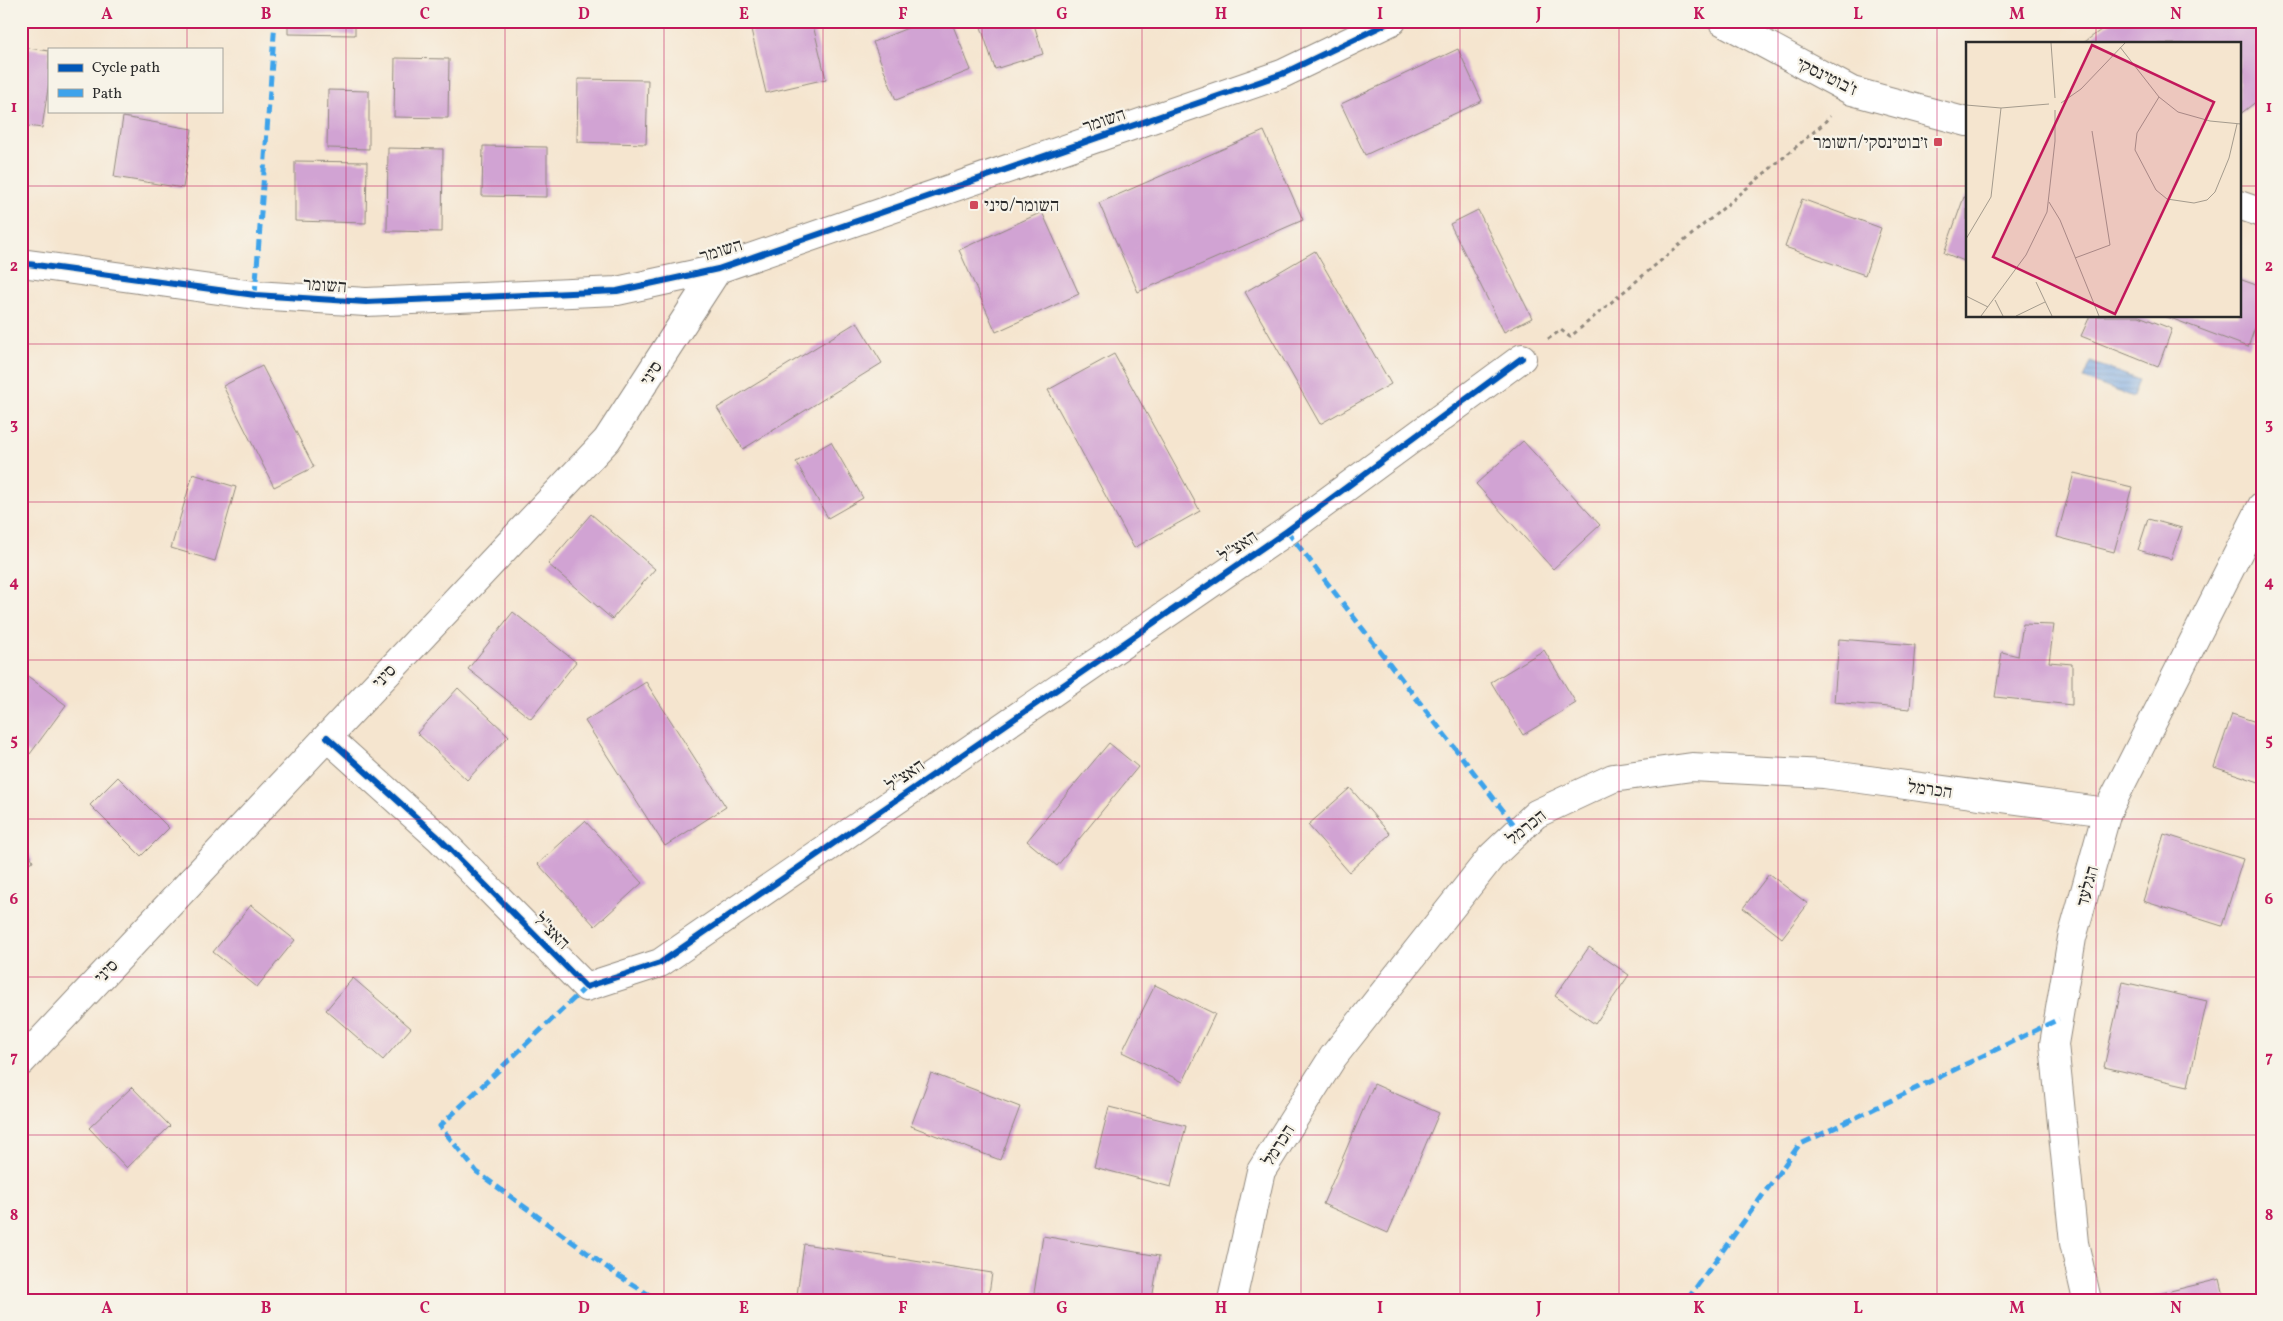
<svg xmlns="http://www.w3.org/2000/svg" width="2283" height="1321" viewBox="0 0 2283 1321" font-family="Vollkorn,'Frank Ruhl Libre',serif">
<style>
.water{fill:url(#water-rules);stroke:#526a87}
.building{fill:#d1a3d3}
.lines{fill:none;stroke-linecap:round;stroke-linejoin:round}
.minor-casing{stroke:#90887d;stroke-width:30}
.path{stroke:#90887d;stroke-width:3;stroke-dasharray:4 4;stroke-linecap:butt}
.minor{stroke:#fff;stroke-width:28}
.quiet{stroke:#3ea3eb;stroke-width:5;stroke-dasharray:10 5;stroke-linecap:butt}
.cycleway-casing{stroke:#f7f3e8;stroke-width:9}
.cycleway{stroke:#0057b8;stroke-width:6}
.grid{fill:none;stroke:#c2185b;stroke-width:1;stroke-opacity:0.55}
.poi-dot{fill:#d1495b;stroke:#f7f3e8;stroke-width:2}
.labels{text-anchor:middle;stroke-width:4.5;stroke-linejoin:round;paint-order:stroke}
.street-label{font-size:18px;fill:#2b2b2b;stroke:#f7f3e8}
.poi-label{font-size:18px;fill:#2b2b2b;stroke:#f7f3e8;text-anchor:end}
.inset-road{fill:none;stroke:#a49b8d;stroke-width:1}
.view{fill:#c2185b;fill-opacity:0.15;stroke:#c2185b;stroke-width:2.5}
.inset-edge{fill:none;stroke:#2b2b2b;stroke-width:2.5}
.neatline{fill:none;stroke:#c2185b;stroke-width:2}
.grid-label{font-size:16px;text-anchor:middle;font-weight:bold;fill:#c2185b}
</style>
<defs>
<pattern id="water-rules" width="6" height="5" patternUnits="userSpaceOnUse" patternTransform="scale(1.25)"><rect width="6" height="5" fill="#79a8e3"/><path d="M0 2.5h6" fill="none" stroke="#6389b8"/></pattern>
</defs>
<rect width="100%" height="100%" fill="#f7f3e8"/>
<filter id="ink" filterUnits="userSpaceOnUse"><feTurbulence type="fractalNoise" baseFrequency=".02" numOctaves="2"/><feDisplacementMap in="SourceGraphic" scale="10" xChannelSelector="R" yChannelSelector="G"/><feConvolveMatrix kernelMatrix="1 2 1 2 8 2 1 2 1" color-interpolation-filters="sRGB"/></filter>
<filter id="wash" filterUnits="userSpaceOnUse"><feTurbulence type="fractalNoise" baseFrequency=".0096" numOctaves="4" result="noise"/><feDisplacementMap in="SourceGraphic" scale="20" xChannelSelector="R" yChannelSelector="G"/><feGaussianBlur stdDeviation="1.12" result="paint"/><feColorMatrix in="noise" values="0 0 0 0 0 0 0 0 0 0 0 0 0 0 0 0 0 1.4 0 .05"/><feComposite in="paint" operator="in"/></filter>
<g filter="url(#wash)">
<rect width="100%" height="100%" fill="#f5e5cf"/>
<path class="water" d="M 2091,362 L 2139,380 L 2133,397 L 2084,379 Z"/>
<g id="blocks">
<g class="building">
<path d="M 288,21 L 355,21 L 355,35 L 288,34 Z"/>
<path d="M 749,21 L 812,21 L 826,79 L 766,93 Z"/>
<path d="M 925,21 L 951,21 L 971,70 L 896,100 L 873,42 Z"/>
<path d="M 979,21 L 1033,21 L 1043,54 L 995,69 Z"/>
<path d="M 2113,21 L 2262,21 L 2262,97 L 2239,115 L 2239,44 L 2082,44 Z"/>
<path d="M 21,47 L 49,51 L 49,82 L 42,128 L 21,125 Z"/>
<path d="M 1458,49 L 1482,101 L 1365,155 L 1341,104 Z"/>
<path d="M 395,58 L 449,59 L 448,118 L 394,117 Z"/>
<path d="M 578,79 L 648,80 L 646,144 L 577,142 Z"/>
<path d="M 328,90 L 369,91 L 369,149 L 327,148 Z"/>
<path d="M 123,117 L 192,129 L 183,188 L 114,177 Z"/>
<path d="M 1264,131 L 1303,220 L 1138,292 L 1099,203 Z"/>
<path d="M 483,146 L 547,147 L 547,197 L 482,196 Z"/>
<path d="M 388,148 L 443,149 L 442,232 L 387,231 Z"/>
<path d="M 295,161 L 367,162 L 366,223 L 295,221 Z"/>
<path d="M 1964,197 L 1967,198 L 1967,262 L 1944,253 Z"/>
<path d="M 1802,199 L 1881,228 L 1865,275 L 1785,247 Z"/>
<path d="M 1478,210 L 1532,318 L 1504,332 L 1450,224 Z"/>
<path d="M 1042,212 L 1079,294 L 996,332 L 959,250 Z"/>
<path d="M 1315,251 L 1391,384 L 1320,424 L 1245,292 Z"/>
<path d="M 2239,279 L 2262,287 L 2262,308 L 2248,347 L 2165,316 L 2239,316 Z"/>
<path d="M 2090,316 L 2139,316 L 2172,329 L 2158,367 L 2081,336 Z"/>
<path d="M 857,322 L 882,363 L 743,449 L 717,408 Z"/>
<path d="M 1114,354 L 1200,511 L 1134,548 L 1048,390 Z"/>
<path d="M 262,366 L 314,467 L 274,487 L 223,386 Z"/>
<path d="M 1523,441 L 1600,525 L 1553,569 L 1476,484 Z"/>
<path d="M 831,442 L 863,498 L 828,518 L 796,462 Z"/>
<path d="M 2074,473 L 2132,487 L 2114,552 L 2057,537 Z"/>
<path d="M 193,474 L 236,487 L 215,561 L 171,548 Z"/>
<path d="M 591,514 L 655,569 L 612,619 L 548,564 Z"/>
<path d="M 2148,519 L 2182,528 L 2171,559 L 2138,550 Z"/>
<path d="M 513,612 L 576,662 L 531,719 L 468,669 Z"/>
<path d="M 2023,624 L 2054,625 L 2049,662 L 2072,664 L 2072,705 L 1995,697 L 2002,652 L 2018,656 Z"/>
<path d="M 1839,639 L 1915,645 L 1910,709 L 1834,702 Z"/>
<path d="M 1544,650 L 1576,703 L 1523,735 L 1491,682 Z"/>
<path d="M 21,671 L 66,705 L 30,754 L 21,747 Z"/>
<path d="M 646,682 L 726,807 L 665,846 L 585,721 Z"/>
<path d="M 458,688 L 509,736 L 467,780 L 417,733 Z"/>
<path d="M 2232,714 L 2262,724 L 2262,783 L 2214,767 Z"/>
<path d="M 1109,743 L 1138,767 L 1057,866 L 1027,841 Z"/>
<path d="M 118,777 L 169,828 L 141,856 L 90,805 Z"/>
<path d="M 1350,788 L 1390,834 L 1349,872 L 1308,825 Z"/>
<path d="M 585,821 L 642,883 L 595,926 L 538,864 Z"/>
<path d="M 21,833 L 33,861 L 21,866 Z"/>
<path d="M 2164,834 L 2243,859 L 2222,926 L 2143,901 Z"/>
<path d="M 1769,874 L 1808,904 L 1782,938 L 1743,908 Z"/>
<path d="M 251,905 L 295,940 L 257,987 L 213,952 Z"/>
<path d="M 1589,947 L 1629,975 L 1595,1024 L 1555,996 Z"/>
<path d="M 353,978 L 411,1028 L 383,1060 L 326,1010 Z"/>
<path d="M 2123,982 L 2207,1001 L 2188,1086 L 2104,1067 Z"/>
<path d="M 1155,985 L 1215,1014 L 1183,1082 L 1122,1052 Z"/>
<path d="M 931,1073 L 1020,1107 L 1000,1160 L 911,1126 Z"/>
<path d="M 1374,1084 L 1439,1113 L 1388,1233 L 1323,1204 Z"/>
<path d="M 132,1087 L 170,1126 L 127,1168 L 89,1128 Z"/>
<path d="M 1109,1107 L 1186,1126 L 1171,1187 L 1094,1167 Z"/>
<path d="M 1043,1236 L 1159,1256 L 1152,1300 L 1074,1300 L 1034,1293 Z"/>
<path d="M 804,1244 L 992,1273 L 988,1300 L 826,1300 L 797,1295 Z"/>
<path d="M 2220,1279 L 2225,1300 L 2155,1300 L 2154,1295 Z"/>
</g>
</g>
</g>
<g filter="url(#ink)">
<use href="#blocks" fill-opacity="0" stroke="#90887d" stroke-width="1"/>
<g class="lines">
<g class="minor-casing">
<g id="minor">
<path d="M 1722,21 L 1852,91 L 1967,122"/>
<path d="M 2239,205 L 2262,213"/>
<path d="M 21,263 L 255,295 L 366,302 L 617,291 L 718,269 L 1282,74 L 1392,21"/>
<path d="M 327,737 L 438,837 L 586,987 L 660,963 L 1287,531 L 1522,358"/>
<path d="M 21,1062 L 607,440 L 718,269"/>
<path d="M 1232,1300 L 1261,1171 L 1333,1057 L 1491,857 L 1536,814 L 1613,778 L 1692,767 L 1824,774 L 2107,812"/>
<path d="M 2087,1300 L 2074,1243 L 2054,1044 L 2072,938 L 2107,812 L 2262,506"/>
</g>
</g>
<path class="path" d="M 1548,339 L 1561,330 L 1570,337 L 1822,125 L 1830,116"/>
<use href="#minor" class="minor"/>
<g class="quiet">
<path d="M 255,295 L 275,21"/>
<path d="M 1287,531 L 1519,831"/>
<path d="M 586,987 L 440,1126 L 477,1172 L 616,1274 L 657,1300"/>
<path d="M 1687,1300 L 1799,1145 L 2059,1019"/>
</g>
<g class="cycleway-casing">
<g id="cycleway">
<path d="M 21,263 L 255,295 L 366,302 L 617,291 L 718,269 L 1282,74 L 1392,21"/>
<path d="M 327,737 L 438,837 L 586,987 L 660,963 L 1287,531 L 1522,358"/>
</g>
</g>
<use href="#cycleway" class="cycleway"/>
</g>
</g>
<path class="grid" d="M 187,21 L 187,49M 346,21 L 346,1300M 505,21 L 505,1300M 664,21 L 664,1300M 823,21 L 823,1300M 982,21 L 982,1300M 1142,21 L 1142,1300M 1301,21 L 1301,1300M 1460,21 L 1460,1300M 1619,21 L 1619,1300M 1778,21 L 1778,1300M 1937,21 L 1937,1300M 2096,21 L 2096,44M 187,111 L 187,1300M 21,186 L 1967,186M 2239,186 L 2262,186M 2096,316 L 2096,1300M 21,344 L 2262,344M 21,502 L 2262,502M 21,660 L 2262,660M 21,819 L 2262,819M 21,977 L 2262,977M 21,1135 L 2262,1135"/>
<g class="poi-dot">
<rect x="1933" y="137" width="10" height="10" rx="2.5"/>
<rect x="969" y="200" width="10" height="10" rx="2.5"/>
</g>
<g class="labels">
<g class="street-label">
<text transform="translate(1827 76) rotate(26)" y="6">ז'בוטינסקי</text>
<text transform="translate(1104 120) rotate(-19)" y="6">השומר</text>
<text transform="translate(721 250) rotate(-17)" y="6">השומר</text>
<text transform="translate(325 285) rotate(4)" y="6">השומר</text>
<text transform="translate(651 373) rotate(-57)" y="6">סיני</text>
<text transform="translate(1238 546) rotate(-34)" y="6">האצ"ל</text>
<text transform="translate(384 676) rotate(-47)" y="6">סיני</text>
<text transform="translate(905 775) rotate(-35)" y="6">האצ"ל</text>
<text transform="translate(1930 789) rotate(8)" y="6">הכרמל</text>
<text transform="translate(1526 827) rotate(-39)" y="6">הכרמל</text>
<text transform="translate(2087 886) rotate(-75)" y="6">הגלעד</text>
<text transform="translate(552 931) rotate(45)" y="6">האצ"ל</text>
<text transform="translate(106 971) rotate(-47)" y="6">סיני</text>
<text transform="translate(1278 1145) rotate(-58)" y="6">הכרמל</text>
</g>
<g class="poi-label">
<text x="1928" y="148">ז׳בוטינסקי/השומר</text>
<text x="984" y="211" text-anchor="start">השומר/סיני</text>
</g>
</g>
<g transform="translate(1966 42)">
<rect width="275" height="275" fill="#f5e5cf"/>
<path class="inset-road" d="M 85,1 L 89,56M 154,5 L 193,55 L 212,70 L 244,79 L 275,82M 193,55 L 171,91 L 169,108 L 190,148 L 201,157 L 228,161 L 241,158 L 249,150 L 263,116 L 271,82M 95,61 L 115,47 L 159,1M 0,63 L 35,66 L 83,62M 83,160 L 94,178 L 133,274M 0,197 L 25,155 L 35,66M 109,216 L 144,203 L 126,89M 70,240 L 86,274M 0,254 L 22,265M 29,258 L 37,274M 15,274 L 60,213 L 81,170 L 89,99 L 89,68M 50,274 L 79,260"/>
<path class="view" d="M 126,3 L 248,60 L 149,272 L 27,215 Z"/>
<rect width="275" height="275" class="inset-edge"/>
</g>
<rect width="2283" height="1321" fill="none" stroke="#f7f3e8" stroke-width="55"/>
<rect x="48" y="48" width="175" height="65" fill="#f7f3e8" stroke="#a5a39c"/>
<rect x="58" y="64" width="25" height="8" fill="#0057b8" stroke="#a5a39c"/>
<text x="92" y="72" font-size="15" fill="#2b2b2b">Cycle path</text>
<rect x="58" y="89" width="25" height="8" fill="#3ea3eb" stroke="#a5a39c"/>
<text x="92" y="98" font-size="15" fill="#2b2b2b">Path</text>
<rect x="28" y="28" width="2228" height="1266" class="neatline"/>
<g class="grid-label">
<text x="107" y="19">A</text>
<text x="266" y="19">B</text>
<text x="425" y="19">C</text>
<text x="584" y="19">D</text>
<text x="744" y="19">E</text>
<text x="903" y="19">F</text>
<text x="1062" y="19">G</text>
<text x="1221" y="19">H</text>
<text x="1380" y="19">I</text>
<text x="1539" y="19">J</text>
<text x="1699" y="19">K</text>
<text x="1858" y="19">L</text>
<text x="2017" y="19">M</text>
<text x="2176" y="19">N</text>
<text x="14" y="112">1</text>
<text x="2269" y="112">1</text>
<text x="14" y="271">2</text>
<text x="2269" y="271">2</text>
<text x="14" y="429">3</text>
<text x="2269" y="429">3</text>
<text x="14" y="587">4</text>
<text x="2269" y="587">4</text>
<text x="14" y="745">5</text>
<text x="2269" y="745">5</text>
<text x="14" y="904">6</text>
<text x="2269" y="904">6</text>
<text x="14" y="1062">7</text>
<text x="2269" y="1062">7</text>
<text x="14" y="1220">8</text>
<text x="2269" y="1220">8</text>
<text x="107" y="1313">A</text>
<text x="266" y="1313">B</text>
<text x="425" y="1313">C</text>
<text x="584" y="1313">D</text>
<text x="744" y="1313">E</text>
<text x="903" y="1313">F</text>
<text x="1062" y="1313">G</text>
<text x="1221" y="1313">H</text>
<text x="1380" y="1313">I</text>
<text x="1539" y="1313">J</text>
<text x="1699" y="1313">K</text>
<text x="1858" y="1313">L</text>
<text x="2017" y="1313">M</text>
<text x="2176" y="1313">N</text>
</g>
</svg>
